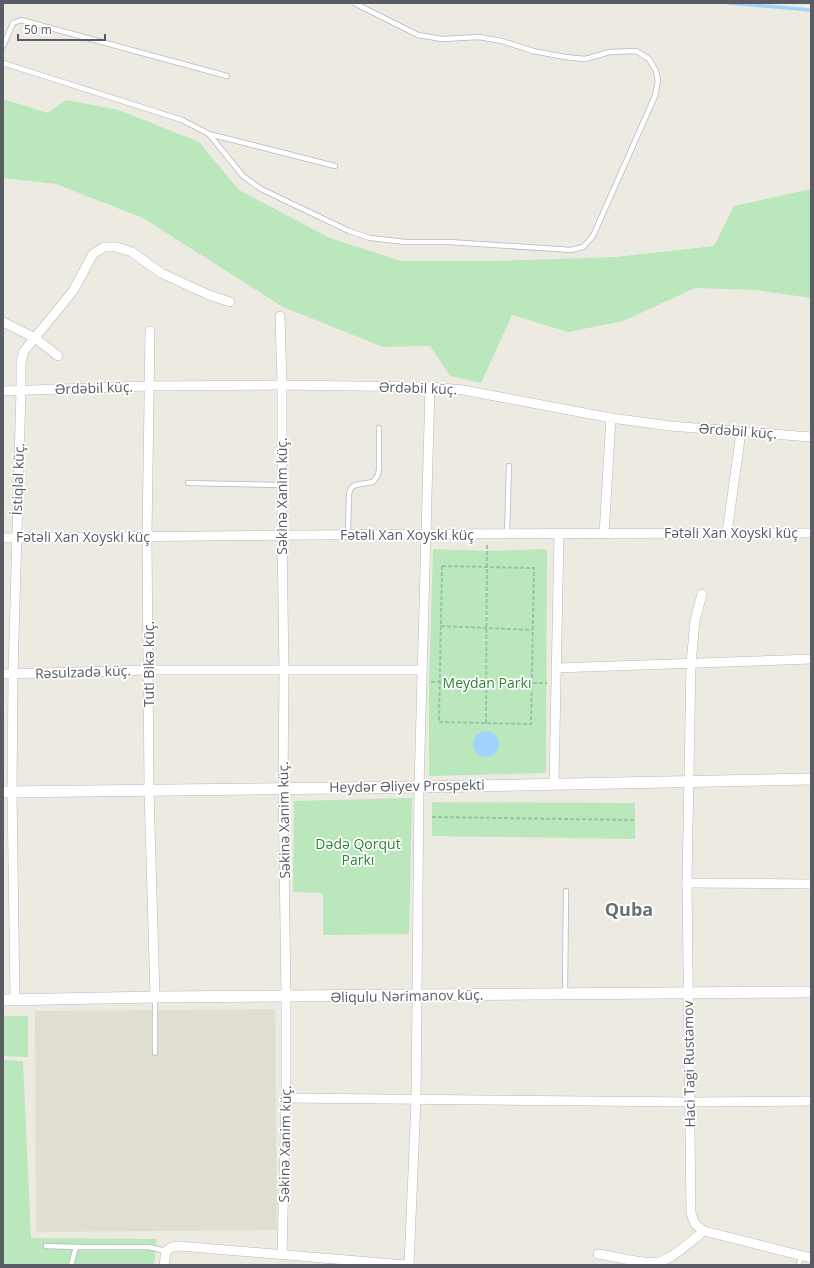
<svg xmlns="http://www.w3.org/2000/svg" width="814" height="1268" viewBox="0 0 814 1268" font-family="'Open Sans',sans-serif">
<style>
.education{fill:#e0ddd1}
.green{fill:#bbe7bc}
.water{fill:#9fd4ff}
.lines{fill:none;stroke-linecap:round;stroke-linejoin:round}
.stream{stroke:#9fd4ff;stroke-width:3.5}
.service-casing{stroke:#b6b9be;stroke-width:6}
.minor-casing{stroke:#b6b9be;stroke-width:10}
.tertiary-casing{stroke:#b6b9be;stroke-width:12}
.path{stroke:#93c8a4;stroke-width:2;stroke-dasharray:4 2;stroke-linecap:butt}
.service{stroke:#fff;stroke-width:4.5}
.minor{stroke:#fff;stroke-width:9}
.tertiary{stroke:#fff;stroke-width:11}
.labels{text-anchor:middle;stroke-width:3.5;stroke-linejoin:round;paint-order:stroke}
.street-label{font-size:14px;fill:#595d63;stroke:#fff}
.park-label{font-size:14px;fill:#2f8434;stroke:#fff}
.district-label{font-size:18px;font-weight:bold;fill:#6a6f75;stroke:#fff}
</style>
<rect width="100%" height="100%" fill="#edebe1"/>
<path class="education" d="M 275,1009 L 277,1230 L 36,1232 L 35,1011 Z"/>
<g class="green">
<path d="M 3,99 L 48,113 L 66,100 L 119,110 L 199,142 L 239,190 L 330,238 L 401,261 L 492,261 L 616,257 L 714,246 L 734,206 L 811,189 L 811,298 L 755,290 L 695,288 L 623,321 L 568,332 L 512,315 L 481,383 L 450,376 L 430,346 L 383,347 L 283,307 L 143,218 L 56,184 L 3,178 Z"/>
<path d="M 433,549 L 487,551 L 547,549 L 546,773 L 429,776 L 429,682 Z"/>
<path d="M 412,798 L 409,934 L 323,935 L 323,893 L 293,892 L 294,801 Z"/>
<path d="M 432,802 L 635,803 L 635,839 L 432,836 Z"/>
<path d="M 3,1016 L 28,1016 L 28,1057 L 3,1056 Z"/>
<path d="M 3,1060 L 23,1061 L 31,1238 L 157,1239 L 154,1265 L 3,1265 Z"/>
</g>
<circle class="water" cx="486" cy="744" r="13"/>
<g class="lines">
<path class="stream" d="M 729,3 L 811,10"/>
<g class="service-casing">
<g id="service">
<path d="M 3,46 L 13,23 L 21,20 L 227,76"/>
<path d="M 3,63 L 182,120 L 209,134 L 243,176 L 261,189 L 349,231 L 370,238 L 406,242 L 449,242 L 571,250 L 583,247 L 593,236 L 655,96 L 658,81 L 656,71 L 649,59 L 636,51 L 610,52 L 585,59 L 565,57 L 533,51 L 502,41 L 479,37 L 442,39 L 418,35 L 354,3"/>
<path d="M 209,134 L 335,166"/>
<path d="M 188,483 L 282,485"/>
<path d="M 507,534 L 509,466"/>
<path d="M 348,535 L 349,494 L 351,488 L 355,485 L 373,482 L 378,475 L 379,469 L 379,428"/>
<path d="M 565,994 L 566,891"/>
<path d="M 155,1053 L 155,997"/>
<path d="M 46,1246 L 76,1247 L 149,1247 L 166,1251"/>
<path d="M 71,1265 L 76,1247"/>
<path d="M 799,1265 L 801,1255"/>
</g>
</g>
<g class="minor-casing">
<g id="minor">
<path d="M 280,316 L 282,385 L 282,536 L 284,670 L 283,788 L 286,997 L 286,1098 L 282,1254"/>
<path d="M 3,322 L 35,338 L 58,356"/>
<path d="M 150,331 L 147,537 L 149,790 L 155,997"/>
<path d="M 3,391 L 148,386 L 282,385 L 430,387 L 463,390 L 611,418 L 670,426 L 811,437"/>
<path d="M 727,533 L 741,432"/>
<path d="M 604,534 L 611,418"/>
<path d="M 3,538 L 425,534 L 811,533"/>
<path d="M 702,594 L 695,620 L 691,664 L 687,883 L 691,1213 L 695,1224 L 704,1231 L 811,1258"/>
<path d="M 556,668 L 811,659"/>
<path d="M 3,674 L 149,670 L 422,670"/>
<path d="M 554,783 L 559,534"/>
<path d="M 687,883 L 811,884"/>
<path d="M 15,999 L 12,792 L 13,674 L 21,390 L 21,362 L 24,351 L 73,291 L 93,254 L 104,247 L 116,247 L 132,252 L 161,273 L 209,295 L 230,302"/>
<path d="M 286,1098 L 690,1102 L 811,1101"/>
<path d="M 598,1254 C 613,1256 645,1265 659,1262 C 671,1260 694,1239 704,1231"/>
<path d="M 164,1265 L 166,1251 L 172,1247 L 179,1246 L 406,1265"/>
<path d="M 409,1265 L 416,1100 L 419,787 L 430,387"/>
</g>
</g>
<g class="tertiary-casing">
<g id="tertiary">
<path d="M 3,792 L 419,787 L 811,779"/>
<path d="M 3,1000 L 155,997 L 811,992"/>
</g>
</g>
<g class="path">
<path d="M 442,566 L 534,568 L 531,724 L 439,722 Z"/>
<path d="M 441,626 L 532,630"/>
<path d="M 431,682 L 547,683"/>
<path d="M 486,723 L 487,543"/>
<path d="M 432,817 L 635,820"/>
</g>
<use href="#service" class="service"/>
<use href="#minor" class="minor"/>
<use href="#tertiary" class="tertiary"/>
</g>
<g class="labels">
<g class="street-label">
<text transform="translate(94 388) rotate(-2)" y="5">Ərdəbil küç.</text>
<text transform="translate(418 388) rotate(2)" y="5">Ərdəbil küç.</text>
<text transform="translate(738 431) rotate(4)" y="5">Ərdəbil küç.</text>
<text transform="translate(18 479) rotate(-88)" y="5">İstiqlal küç.</text>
<text transform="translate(282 496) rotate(-90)" y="5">Səkinə Xanim küç.</text>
<text x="731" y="538">Fətəli Xan Xoyski küç</text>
<text x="407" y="540">Fətəli Xan Xoyski küç</text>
<text x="83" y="542">Fətəli Xan Xoyski küç</text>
<text transform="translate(149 664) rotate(-90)" y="5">Tuti Bikə küç.</text>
<text transform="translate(83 672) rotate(-2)" y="5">Rəsulzadə küç.</text>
<text transform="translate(407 786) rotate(-1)" y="5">Heydər Əliyev Prospekti</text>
<text transform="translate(284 820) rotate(-91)" y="5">Səkinə Xanim küç.</text>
<text transform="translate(407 996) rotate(-1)" y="5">Əliqulu Nərimanov küç.</text>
<text transform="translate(689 1064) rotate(-91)" y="5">Haci Tagi Rustamov</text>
<text transform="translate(285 1144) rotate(-89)" y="5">Səkinə Xanim küç.</text>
</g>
<g class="park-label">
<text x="487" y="688">Meydan Parkı</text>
<text x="358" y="849">Dədə Qorqut<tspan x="358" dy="16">Parkı</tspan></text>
</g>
<g class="district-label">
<text x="629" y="916">Quba</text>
</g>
</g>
<rect width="814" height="1268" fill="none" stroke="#595d63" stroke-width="8"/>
<path d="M18 34v6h87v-6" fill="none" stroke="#595d63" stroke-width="2"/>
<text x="24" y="34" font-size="12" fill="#595d63" stroke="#ffffff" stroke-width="3" paint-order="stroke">50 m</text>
</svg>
